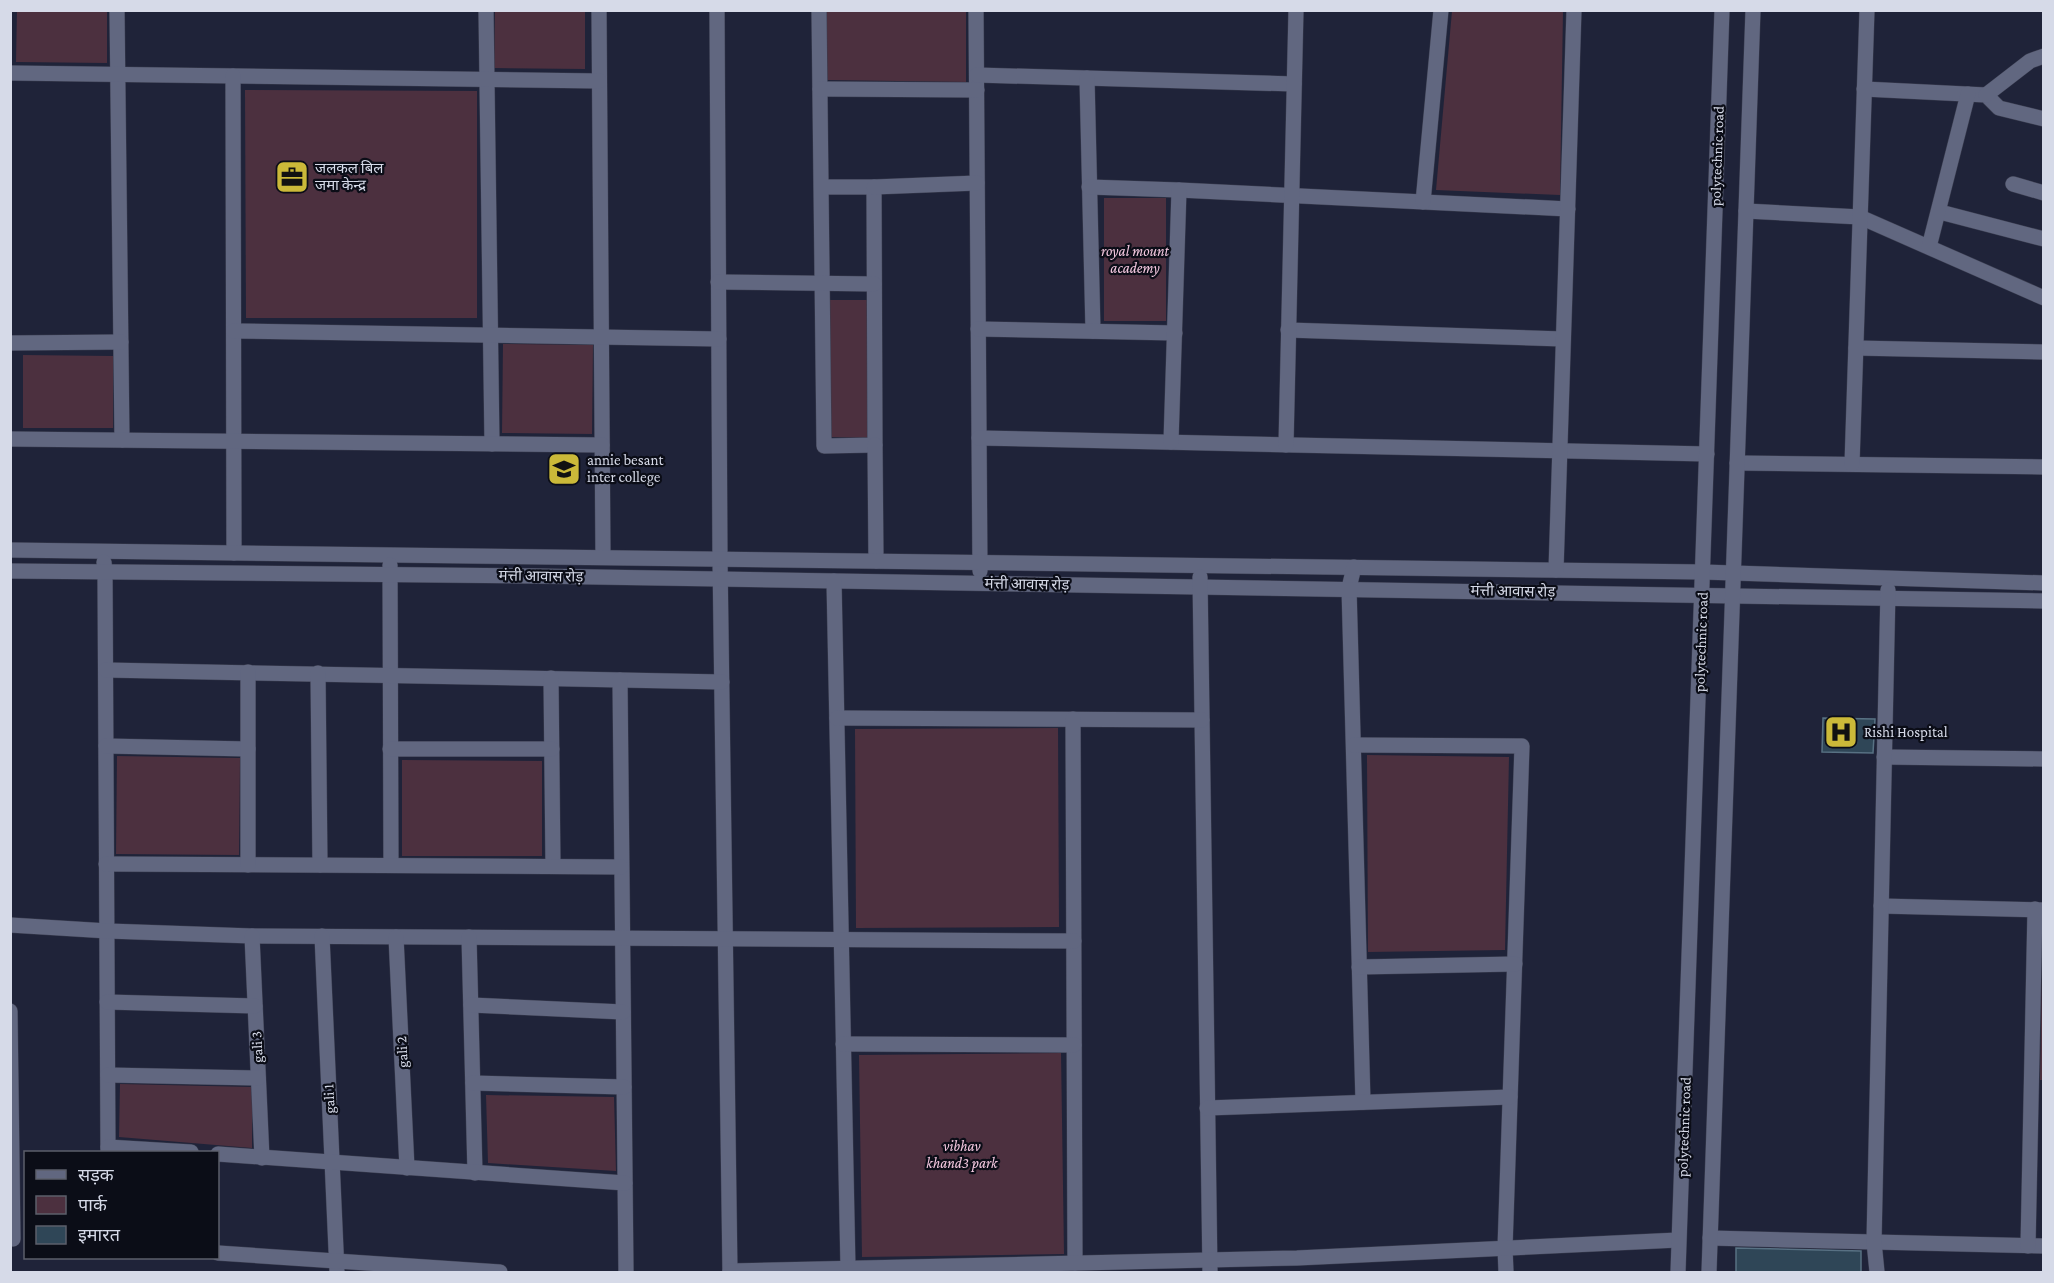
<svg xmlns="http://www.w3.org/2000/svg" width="2054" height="1283" viewBox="0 0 2054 1283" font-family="'Crimson Pro','Noto Sans Devanagari',serif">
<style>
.green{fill:#4c303f}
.building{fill:#2f4657;stroke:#587183;stroke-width:1.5}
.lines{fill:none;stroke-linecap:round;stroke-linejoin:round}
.minor-casing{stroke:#3a3d4f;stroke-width:16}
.tertiary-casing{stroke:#3a3d4f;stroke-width:16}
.minor{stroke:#616780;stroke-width:15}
.tertiary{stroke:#616780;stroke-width:15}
.labels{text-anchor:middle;stroke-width:4.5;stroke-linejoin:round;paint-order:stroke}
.street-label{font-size:15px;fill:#d6dae8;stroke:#0b0d17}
.poi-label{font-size:15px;fill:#d6dae8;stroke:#0b0d17;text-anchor:start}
.park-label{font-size:15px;font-style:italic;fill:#f6c9e1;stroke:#0b0d17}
</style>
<rect width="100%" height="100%" fill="#1f2339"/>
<g class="green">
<path d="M 17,11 L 107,11 L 107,63 L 16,62 Z"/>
<path d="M 495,11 L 585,11 L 585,69 L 494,68 Z"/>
<path d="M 827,11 L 966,11 L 966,82 L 827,80 Z"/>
<path d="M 1452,11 L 1563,11 L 1560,195 L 1436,190 Z"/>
<path d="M 245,90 L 477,91 L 477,318 L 246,318 Z"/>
<rect x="1104" y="198" width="62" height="123"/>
<path d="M 830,300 L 868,300 L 867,438 L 830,437 Z"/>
<path d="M 503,344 L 593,345 L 592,434 L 502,433 Z"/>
<path d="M 23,355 L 113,356 L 113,428 L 23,428 Z"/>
<path d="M 1058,728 L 1059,927 L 856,928 L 855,729 Z"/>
<path d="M 1367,755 L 1509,757 L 1505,950 L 1368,952 Z"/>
<path d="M 117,756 L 240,758 L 239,855 L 116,854 Z"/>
<path d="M 402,760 L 542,761 L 542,856 L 402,856 Z"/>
<path d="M 2043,918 L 2044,918 L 2043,1080 L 2040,1080 Z"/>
<path d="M 1061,1053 L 1064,1254 L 862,1257 L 859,1055 Z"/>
<path d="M 120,1084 L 252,1087 L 252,1148 L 119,1137 Z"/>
<path d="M 486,1095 L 614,1097 L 616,1171 L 488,1163 Z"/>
</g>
<g class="building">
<path d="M 1823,718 L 1875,719 L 1873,753 L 1822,752 Z"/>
<path d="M 1736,1248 L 1861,1251 L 1861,1272 L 1736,1272 Z"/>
</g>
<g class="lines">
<g class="minor-casing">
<g id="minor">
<path d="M 117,10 L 122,440"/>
<path d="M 486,10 L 492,444"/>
<path d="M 599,10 L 603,557"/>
<path d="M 717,10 L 720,559 L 730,1272"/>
<path d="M 819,10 L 824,446 L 875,445 L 874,187 L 821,187"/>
<path d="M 976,10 L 980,571"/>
<path d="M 10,73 L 599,81"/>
<path d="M 977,75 L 1294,84"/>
<path d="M 233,76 L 234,553"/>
<path d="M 1087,78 L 1093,331"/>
<path d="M 820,89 L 977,90"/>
<path d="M 1864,89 L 1986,95 L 1999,108 L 2044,119"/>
<path d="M 1986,95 L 2030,61 L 2044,56"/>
<path d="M 2013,184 L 2044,193"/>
<path d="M 874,187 L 977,183"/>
<path d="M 1089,187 L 1179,190 L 1568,209"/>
<path d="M 1423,202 L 1441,10"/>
<path d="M 1746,211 L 1860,217 L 2044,298"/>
<path d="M 1940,212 L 2044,239"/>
<path d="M 1929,247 L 1968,94"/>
<path d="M 718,282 L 874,284"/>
<path d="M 978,329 L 1175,333"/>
<path d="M 1288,330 L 1563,339"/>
<path d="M 234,331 L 719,339"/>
<path d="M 10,343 L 121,342"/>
<path d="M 1856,348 L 2044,352"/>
<path d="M 979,438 L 1707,454"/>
<path d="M 10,439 L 602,445"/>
<path d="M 1171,442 L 1179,190"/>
<path d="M 875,445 L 876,561"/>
<path d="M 1286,445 L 1296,10"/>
<path d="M 1737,463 L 2044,467"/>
<path d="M 1852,464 L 1867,10"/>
<path d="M 10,550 L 1703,572 L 2044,583"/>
<path d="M 104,562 L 105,572 L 108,1152"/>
<path d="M 390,565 L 391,865"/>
<path d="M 1354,567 L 1349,588 L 1363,1102"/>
<path d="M 1556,570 L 1574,10"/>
<path d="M 10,571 L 534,576 L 2044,601"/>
<path d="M 1200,577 L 1210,1272"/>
<path d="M 834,581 L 848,1268"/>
<path d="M 106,670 L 722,682"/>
<path d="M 318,673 L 320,865"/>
<path d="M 551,678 L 553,866"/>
<path d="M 620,680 L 626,1272"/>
<path d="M 837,718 L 1202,720"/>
<path d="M 1073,719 L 1075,1263"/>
<path d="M 1354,745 L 1522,746 L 1505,1248 L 1506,1272"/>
<path d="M 106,746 L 248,749"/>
<path d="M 390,749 L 552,749"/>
<path d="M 1884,757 L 2044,759"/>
<path d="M 106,864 L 621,867"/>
<path d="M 248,865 L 248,672"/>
<path d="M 1881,906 L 2044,910"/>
<path d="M 10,925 L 108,931 L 252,936 L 1074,941"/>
<path d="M 252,936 L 262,1158"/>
<path d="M 322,936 L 337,1272"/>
<path d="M 396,937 L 407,1168"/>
<path d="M 469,937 L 475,1173"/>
<path d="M 1359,967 L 1515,964"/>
<path d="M 107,1002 L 255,1006"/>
<path d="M 471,1005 L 623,1012"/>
<path d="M 10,1011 L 13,1239"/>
<path d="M 843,1044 L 1074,1045"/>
<path d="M 108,1075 L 258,1078"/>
<path d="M 473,1083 L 624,1087"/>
<path d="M 1207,1108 L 1510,1097"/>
<path d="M 108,1147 L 191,1152"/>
<path d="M 218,1154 L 625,1183"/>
<path d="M 1710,1238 L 2044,1246"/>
<path d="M 2028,1246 L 2035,909"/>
<path d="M 218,1253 L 500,1272"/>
<path d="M 730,1271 L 1297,1258 L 1678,1240"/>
<path d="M 1877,1272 L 1874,1242 L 1888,590"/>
</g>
</g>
<g class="tertiary-casing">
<g id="tertiary">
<path d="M 1678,1272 L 1722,10"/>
<path d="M 1709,1272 L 1753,10"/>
</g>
</g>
<use href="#minor" class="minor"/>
<use href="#tertiary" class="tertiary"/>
</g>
<defs>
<g id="office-square" transform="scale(1.725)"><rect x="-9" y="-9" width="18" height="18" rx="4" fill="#cbb939" stroke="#0b0d17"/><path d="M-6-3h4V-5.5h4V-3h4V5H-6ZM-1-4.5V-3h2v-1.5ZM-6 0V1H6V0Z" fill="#111"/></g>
<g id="school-square" transform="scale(1.725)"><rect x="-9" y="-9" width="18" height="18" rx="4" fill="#cbb939" stroke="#0b0d17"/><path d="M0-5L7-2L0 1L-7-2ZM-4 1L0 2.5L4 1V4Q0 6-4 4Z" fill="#111"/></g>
<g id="hospital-square" transform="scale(1.725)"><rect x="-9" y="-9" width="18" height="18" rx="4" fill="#cbb939" stroke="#0b0d17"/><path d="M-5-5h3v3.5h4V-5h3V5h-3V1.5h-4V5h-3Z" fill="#111"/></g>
</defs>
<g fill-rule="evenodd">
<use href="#office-square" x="292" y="177"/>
<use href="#school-square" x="564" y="469"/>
<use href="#hospital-square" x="1841" y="732"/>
</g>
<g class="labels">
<g class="street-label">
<text transform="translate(1717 156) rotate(-88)" y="5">polytechnic road</text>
<text transform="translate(541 576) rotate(1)" y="5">मंत्ती आवास रोड़</text>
<text transform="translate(1027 584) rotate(1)" y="5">मंत्ती आवास रोड़</text>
<text transform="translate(1513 591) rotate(1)" y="5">मंत्ती आवास रोड़</text>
<text transform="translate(1701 642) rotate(-88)" y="5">polytechnic road</text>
<text transform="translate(257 1047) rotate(-93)" y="5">gali 3</text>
<text transform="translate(402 1052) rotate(-93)" y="5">gali 2</text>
<text transform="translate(329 1099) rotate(-93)" y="5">gali 1</text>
<text transform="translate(1684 1127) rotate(-88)" y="5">polytechnic road</text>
</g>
<g class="poi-label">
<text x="315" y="173">जलकल बिल<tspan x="315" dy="17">जमा केन्द्र</tspan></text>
<text x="587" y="465">annie besant<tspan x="587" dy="17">inter college</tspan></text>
<text x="1864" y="737">Rishi Hospital</text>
</g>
<g class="park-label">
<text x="1135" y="256">royal mount<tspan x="1135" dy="17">academy</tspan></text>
<text x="962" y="1151">vibhav<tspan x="962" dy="17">khand3 park</tspan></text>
</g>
</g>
<rect width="2054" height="1283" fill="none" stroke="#d6dae8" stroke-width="24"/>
<rect x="24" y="1151" width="195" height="108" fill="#0b0d17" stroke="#5c5f6b" stroke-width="1.5"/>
<rect x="36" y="1170" width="30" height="9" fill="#616780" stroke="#5c5f6b" stroke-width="1.5"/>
<text x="78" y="1181" font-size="18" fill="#d6dae8">सड़क</text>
<rect x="36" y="1196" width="30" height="18" fill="#4c303f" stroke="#5c5f6b" stroke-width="1.5"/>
<text x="78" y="1211" font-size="18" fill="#d6dae8">पार्क</text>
<rect x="36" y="1226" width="30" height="18" fill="#2f4657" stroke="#5c5f6b" stroke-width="1.5"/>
<text x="78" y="1241" font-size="18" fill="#d6dae8">इमारत</text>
</svg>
